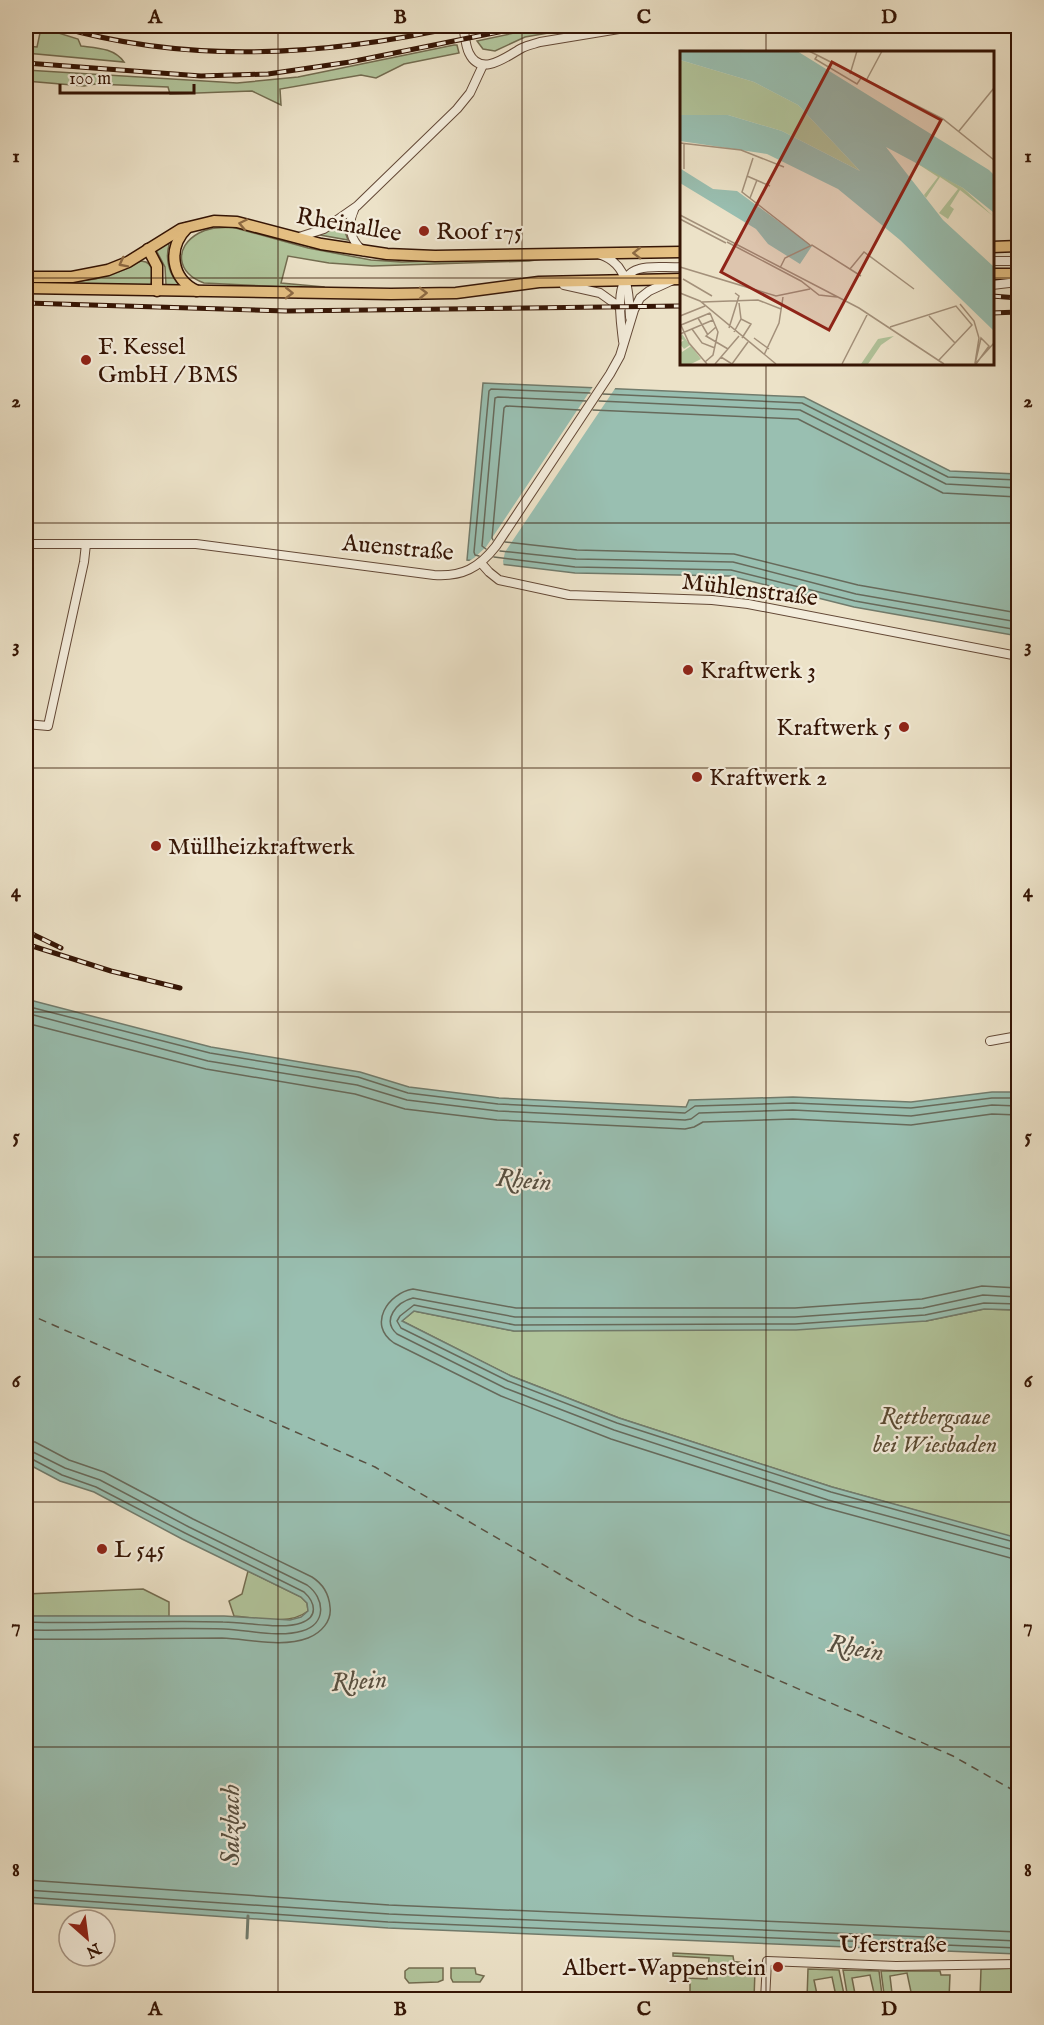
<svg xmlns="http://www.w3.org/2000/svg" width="1044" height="2025" viewBox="0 0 1044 2025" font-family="'IM FELL English',serif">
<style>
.green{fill:#b1c49b;stroke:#736c50;stroke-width:1.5}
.water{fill:#99bfb1;stroke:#717b6c;stroke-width:1.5}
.pier{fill:#ece2c8}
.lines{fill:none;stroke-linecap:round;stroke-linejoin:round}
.shore{stroke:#676a5b;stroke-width:1.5}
.stream{stroke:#717b6c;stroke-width:3}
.ferry{stroke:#585041;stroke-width:1.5;stroke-dasharray:8 6;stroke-linecap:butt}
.minor-casing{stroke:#634836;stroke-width:10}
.major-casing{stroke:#351505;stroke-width:13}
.minor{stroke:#f3ecdb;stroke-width:8}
.major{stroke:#e6c184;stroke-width:10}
.rail-casing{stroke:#351505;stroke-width:5}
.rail{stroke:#f3ecdb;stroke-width:3;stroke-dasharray:9;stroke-linecap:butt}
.oneway{stroke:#8e6b44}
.grid{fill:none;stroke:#351505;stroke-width:1.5;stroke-opacity:0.55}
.poi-dot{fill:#8f2418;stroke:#f3ecdb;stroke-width:2}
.labels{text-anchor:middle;stroke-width:4.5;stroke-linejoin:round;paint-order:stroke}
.street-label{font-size:24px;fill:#351505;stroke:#f3ecdb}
.poi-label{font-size:24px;fill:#351505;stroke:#f3ecdb;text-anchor:start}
.park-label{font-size:24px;font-style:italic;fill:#5a4a32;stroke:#f3ecdb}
.water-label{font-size:26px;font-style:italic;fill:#585041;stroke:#f3ecdb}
.inset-river{fill:none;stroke:#99bfb1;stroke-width:3}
.inset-road{fill:none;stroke:#a3907a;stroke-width:1.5}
.view{fill:#8f2418;fill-opacity:0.15;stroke:#8f2418;stroke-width:3}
.inset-edge{fill:none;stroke:#351505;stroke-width:3}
.neatline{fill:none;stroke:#351505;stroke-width:2}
.grid-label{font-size:20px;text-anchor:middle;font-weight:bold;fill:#351505}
</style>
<rect width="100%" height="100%" fill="#ece2c8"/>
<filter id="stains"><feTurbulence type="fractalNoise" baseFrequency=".00333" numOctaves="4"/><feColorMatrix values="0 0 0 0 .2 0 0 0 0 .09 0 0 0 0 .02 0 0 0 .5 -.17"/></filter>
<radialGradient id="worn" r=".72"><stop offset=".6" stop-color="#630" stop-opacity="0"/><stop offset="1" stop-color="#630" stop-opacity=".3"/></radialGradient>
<g class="green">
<path d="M 26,26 L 36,26 L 78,39 L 81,46 C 97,48 114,48 124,62 L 26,53 L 26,46 L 37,47 L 40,33 L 26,28 Z"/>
<path d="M 193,26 L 293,26 L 297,28 L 238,29 Z"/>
<path d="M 547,26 L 589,26 L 525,37 L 495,51 L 483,49 L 477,41 Z"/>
<path d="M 454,45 L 457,45 L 459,53 L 404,64 L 376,78 L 361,75 L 280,89 L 281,105 L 252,91 L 170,94 L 168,87 L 95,84 L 84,86 L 26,81 L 26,70 L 237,83 L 298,77 Z"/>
<path d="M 345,218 L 344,229 L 348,240 L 320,235 Z"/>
<path d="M 232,227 L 308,248 L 371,260 L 402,262 L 556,257 L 529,261 L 372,266 L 329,263 L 288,256 L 281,283 L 324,287 L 324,289 L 204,283 C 177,274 173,247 199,233 C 209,227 221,228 232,227 Z"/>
<path d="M 167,243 L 169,245 C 165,259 169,275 180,286 L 166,285 L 165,267 L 156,250 Z"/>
<path d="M 141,261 L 146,262 C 155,267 153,276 151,285 L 68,284 L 68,282 L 96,279 Z"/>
<path d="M 984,1309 L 1018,1310 L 1018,1539 L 832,1487 L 619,1418 L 511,1376 L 402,1321 L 414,1311 L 514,1331 L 926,1321 Z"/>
<path d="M 248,1571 L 301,1597 L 307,1603 L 308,1611 C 289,1626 257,1618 234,1616 L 229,1601 L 242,1594 Z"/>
<path d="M 143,1589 L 169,1602 L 169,1617 L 26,1616 L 26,1594 Z"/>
<path d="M 673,1953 L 733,1956 L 734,1962 C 740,1961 752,1965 755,1970 L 754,1999 L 690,1999 L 690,1982 L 686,1982 L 687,1978 L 707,1979 L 709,1958 L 673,1956 Z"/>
<path d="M 409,1968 L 443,1968 L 443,1980 L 438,1982 L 409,1983 L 405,1978 L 405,1971 Z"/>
<path d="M 451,1968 L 475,1968 L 476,1974 L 484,1976 L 480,1982 L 453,1982 L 451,1978 Z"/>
<path d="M 1018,1968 L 1018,1997 L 980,1998 L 981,1969 Z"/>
<path d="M 808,1969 L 839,1970 L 845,1999 L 825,1999 L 836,1996 L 832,1977 L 814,1980 L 818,1999 L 807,1999 Z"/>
<path d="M 843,1970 L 879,1971 L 882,1995 L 863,1998 L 863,1996 L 874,1993 L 870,1975 L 852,1978 L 856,1999 L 848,1999 Z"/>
<path d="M 881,1971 L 940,1971 L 941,1975 L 950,1975 L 949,1998 L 913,1999 L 913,1992 L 911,1992 L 907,1973 L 890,1976 L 892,1993 L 884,1994 Z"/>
</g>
<g class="water">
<path d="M 483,383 L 804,397 L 950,471 L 1018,474 L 1018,636 L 854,607 L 730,576 L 575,573 L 467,560 Z"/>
<path d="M 26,999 L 211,1047 L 360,1072 L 409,1087 L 499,1098 L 686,1107 L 689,1100 L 793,1097 L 911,1102 L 992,1092 L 1018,1092 L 1018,1310 L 984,1309 L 926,1321 L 796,1330 L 514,1331 L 414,1311 L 402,1321 L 511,1376 L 619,1418 L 832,1487 L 1018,1538 L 1018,1954 L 388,1928 L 26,1903 L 26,1616 L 224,1616 L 290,1620 L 301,1617 L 308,1611 L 307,1603 L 301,1597 L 182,1539 L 94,1492 L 60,1481 L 26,1463 Z"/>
</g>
<path class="pier" d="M 594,385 L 616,387 L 505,552 L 503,561 L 504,568 L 466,563 L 474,558 L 486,547 Z"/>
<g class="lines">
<g class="shore">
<path d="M 603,394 L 802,403 L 948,477 L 1018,480"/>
<path d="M 599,401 L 800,410 L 946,484 L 1018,488"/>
<path d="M 593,410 L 798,419 L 943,493 L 1018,497"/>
<path d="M 493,540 L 492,538 L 504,408 L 506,406 L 580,410"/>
<path d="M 505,542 L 577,550 L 734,554 L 858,585 L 1018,613"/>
<path d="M 486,549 L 482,546 L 495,398 L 498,397 L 586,401"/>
<path d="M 500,551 L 576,559 L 733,562 L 856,594 L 1018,622"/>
<path d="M 479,556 L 475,555 L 474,552 L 489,391 L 491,389 L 590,393"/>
<path d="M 494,557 L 575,567 L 731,570 L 855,601 L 1018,630"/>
<path d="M 26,1006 L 210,1053 L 358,1077 L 408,1093 L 498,1104 L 685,1113 L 695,1106 L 793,1103 L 911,1108 L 992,1098 L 1018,1098"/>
<path d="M 26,1013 L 208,1061 L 357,1085 L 407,1100 L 498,1111 L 685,1120 L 691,1119 L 699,1113 L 793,1110 L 911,1116 L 992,1105 L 1018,1106"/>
<path d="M 26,1023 L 206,1069 L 355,1094 L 405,1109 L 497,1120 L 685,1129 L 694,1127 L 703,1122 L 793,1119 L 911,1125 L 992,1114 L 1018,1115"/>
<path d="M 1018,1288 L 982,1286 L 922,1299 L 795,1308 L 516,1308 L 413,1289 C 388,1293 367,1325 394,1343 L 501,1396 L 611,1439 L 826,1508 L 1018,1560"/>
<path d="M 1018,1297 L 983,1295 L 923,1308 L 795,1317 L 515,1317 L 413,1298 C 397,1302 381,1320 397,1334 L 505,1388 L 614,1430 L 828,1500 L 1018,1551"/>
<path d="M 1018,1304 L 984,1303 L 925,1315 L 795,1324 L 515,1325 L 414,1305 L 400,1316 L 397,1321 L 401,1328 L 508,1381 L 617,1423 L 831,1492 L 1018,1543"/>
<path d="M 26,1441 L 35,1442 L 69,1460 L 104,1472 L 193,1519 L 312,1577 C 323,1584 329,1594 330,1607 C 332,1621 321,1633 308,1638 C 282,1648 249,1639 222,1638 C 157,1638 91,1640 26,1639"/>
<path d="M 26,1450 L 33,1452 L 65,1468 L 100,1480 L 189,1527 L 307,1585 C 325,1598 327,1624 302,1631 C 278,1638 249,1630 224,1629 C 158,1627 92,1631 26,1630"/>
<path d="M 26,1458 L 30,1458 L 62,1475 L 96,1487 L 185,1533 L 304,1592 C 315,1602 319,1617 301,1623 C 282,1630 245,1622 223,1622 C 158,1620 91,1624 26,1622"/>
<path d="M 26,1880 L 389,1905 L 1018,1932"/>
<path d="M 26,1890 L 389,1914 L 1018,1941"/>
<path d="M 26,1897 L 388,1922 L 1018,1948"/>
</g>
<path class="stream" d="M 247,1938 L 248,1916"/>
<path class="ferry" d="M 26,1313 L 375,1467 L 635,1618 L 953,1756 L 1018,1793"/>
<g class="minor-casing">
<g id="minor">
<path d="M 463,26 C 465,34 465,45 469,53 C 481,78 507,56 522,48 C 528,45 534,44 540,42 L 637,26"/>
<path d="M 354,210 C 347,225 350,240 363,251"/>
<path d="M 299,237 L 324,229 L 357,206 L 457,109 L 470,93 L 483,65"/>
<path d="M 601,255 C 628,264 629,292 630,317"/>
<path d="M 992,261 L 1018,261"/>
<path d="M 564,285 L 600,293 L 621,308"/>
<path d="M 992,285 L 1018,282"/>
<path d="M 623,341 C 621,321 612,276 639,269 C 651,265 668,268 681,267"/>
<path d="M 26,544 L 196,544 L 434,575 C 462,577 479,568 496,546 L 610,374 L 620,356 L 634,310 L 640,298 L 649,291 L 673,280"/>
<path d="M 481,563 L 489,572 L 499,580 L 569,595 L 712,600 L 748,604 L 1018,656"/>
<path d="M 26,724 L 48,726 L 84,562 L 86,544"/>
<path d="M 1016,846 L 1018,846"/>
<path d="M 990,1041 L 1018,1036"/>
<path d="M 765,2000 L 767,1961 L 896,1966 L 1018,1964"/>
</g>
</g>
<g class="major-casing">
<g id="major">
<path d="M 187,228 C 167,248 171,279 197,291"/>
<path d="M 992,247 L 1018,246"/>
<path d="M 148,249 L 157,266 L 157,291"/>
<path d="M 992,274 L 1018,274"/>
<path d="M 26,277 L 72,277 L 108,270 L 128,262 L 181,229 L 214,221 L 237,222 L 321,244 L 387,254 L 435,256 L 681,252"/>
<path d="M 26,288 L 391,294 L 456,293 L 539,282 L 681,279"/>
</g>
</g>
<use href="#minor" class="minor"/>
<use href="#major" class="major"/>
<g class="rail-casing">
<g id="rail">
<path d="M 57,26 C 189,65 327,56 460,26"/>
<path d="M 178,26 L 280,30 L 325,28"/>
<path d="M 26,63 L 201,76 L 268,74 L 350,62 L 528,26"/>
<path d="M 992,296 L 1018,298"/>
<path d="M 26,303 L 286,311 L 681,306"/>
<path d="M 992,313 L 1018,312"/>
<path d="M 26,931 L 61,948"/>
<path d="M 26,944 L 111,971 L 180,988"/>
</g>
</g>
<use href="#rail" class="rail"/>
</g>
<defs><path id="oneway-chevron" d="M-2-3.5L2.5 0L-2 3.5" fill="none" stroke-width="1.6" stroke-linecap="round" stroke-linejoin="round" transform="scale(1.5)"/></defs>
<g class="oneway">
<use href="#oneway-chevron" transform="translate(243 224) rotate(-168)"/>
<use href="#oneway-chevron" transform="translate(637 253) rotate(179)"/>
<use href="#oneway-chevron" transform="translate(123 263) rotate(153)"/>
<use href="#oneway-chevron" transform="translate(289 293) rotate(1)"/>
<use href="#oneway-chevron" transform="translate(423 293) rotate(-1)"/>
</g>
<path class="grid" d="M 278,26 L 278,2000M 522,26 L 522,2000M 766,26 L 766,52M 26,278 L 681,278M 992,278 L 1018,278M 766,363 L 766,2000M 26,523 L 1018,523M 26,768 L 1018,768M 26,1012 L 1018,1012M 26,1257 L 1018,1257M 26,1502 L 1018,1502M 26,1747 L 1018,1747"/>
<g class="poi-dot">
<circle cx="424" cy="231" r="6"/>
<circle cx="86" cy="360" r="6"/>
<circle cx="688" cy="670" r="6"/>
<circle cx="904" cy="727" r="6"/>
<circle cx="697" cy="777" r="6"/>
<circle cx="156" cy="846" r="6"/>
<circle cx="102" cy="1549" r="6"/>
<circle cx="778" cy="1967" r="6"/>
</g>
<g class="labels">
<g class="street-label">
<text transform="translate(349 224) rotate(10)" y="8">Rheinallee</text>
<text transform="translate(398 547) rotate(5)" y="8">Auenstraße</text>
<text transform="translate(750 589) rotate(7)" y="8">Mühlenstraße</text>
<text x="893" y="1952">Uferstraße</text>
</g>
<g class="poi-label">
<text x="436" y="239">Roof 175</text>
<text x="98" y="354">F. Kessel<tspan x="98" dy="28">GmbH / BMS</tspan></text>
<text x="700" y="678">Kraftwerk 3</text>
<text x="892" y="735" text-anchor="end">Kraftwerk 5</text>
<text x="709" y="785">Kraftwerk 2</text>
<text x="168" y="854">Müllheizkraftwerk</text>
<text x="114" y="1557">L 545</text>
<text x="766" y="1975" text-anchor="end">Albert-Wappenstein</text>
</g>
<g class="park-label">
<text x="935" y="1424">Rettbergsaue<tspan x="935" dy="28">bei Wiesbaden</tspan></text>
</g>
<g class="water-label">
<text transform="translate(524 1179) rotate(5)" y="9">Rhein</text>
<text transform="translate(856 1647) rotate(10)" y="9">Rhein</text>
<text transform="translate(359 1680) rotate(-4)" y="9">Rhein</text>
<text transform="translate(230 1825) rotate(-90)" y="9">Salzbach</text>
</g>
</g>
<g transform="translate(680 51)">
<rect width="314" height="314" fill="#ece2c8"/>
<path d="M 0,9 L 74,31 L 118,54 L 180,120 L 102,80 L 48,64 L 0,64 ZM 221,102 L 283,137 L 313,165 L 280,139 L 270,155 L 274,158 L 268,168 L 259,162 L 278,138 L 260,126 L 246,147 L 244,144 L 258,126 ZM 2,283 L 10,294 L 4,298 L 0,293 L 2,301 L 11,295 L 21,308 L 11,313 L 0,313 L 0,292 L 4,289 L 0,288 ZM 214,285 L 201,294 L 188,313 L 181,313 L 198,288 Z" fill="#b1c49b"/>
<path d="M 0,0 L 117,0 L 309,119 L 313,123 L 313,161 L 283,137 L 206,96 L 263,169 L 313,215 L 313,279 L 220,189 L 158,138 L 87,103 L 0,90 L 0,64 L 48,64 L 102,80 L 180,120 L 118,54 L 74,31 L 0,9 ZM 0,109 L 1,118 L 33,138 L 57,140 L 132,195 L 120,213 L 88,193 L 76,178 L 0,132 Z" fill="#99bfb1"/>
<path class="inset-river" d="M 60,0 L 117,5 L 219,141 L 314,239"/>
<path class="inset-road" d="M 129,0 L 263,68 L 314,109M 137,5 L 135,8 L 177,33 L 181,27M 170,23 L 177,0M 187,28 L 202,0M 279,80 L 314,37M 0,92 L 61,99 L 104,116M 4,92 L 4,118M 73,107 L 62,141 L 130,194M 67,125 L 90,135M 70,147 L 77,129M 0,164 L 179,257 L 264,313M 0,168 L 46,192M 47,191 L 121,230 L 139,244 L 157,246M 0,216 L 96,245 L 130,238M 100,217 L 105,207 L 132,194 L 181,225M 170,218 L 184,201 L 234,238M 3,228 L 32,245M 0,242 L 20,250 L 96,313M 22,251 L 78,249 L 101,258M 280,253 L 294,270 L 299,287M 0,265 L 25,255M 249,265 L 275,292M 18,267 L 28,284M 61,268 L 71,273 L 62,287M 0,272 L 9,292 L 27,313M 1,274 L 30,262M 36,276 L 26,285 L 48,298M 210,276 L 276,255 L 292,274 L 259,309M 49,277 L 59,245 L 55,242M 12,278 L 22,292 L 35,297M 54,281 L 61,268 L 59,252M 0,283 L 33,269M 74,287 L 89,298M 84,304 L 99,272 L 103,246M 41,306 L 52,313 L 68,291M 25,311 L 33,304 L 38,281 L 30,262M 295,312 L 299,287M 35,313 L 59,285M 162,313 L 188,262M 295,313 L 314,292M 295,313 L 301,287 L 309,295 L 296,313"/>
<path class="view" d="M 152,11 L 261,69 L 149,279 L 41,221 Z"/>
<rect width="314" height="314" class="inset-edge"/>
</g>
<rect width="1044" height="2025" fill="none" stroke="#ece2c8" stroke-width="66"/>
<g transform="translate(87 1938) rotate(152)"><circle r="28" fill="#f3ecdb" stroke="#a79685" stroke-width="1.5"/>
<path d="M0-4.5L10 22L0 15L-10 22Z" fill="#8f2418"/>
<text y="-9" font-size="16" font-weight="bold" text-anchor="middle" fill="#351505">N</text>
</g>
<path d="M60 84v9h134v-9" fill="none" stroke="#351505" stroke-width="3"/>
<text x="69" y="84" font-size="18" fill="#351505" stroke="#f3ecdb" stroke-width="4.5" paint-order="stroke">100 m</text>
<rect x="33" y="33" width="978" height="1959" class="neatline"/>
<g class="grid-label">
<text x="155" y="23">A</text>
<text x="400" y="23">B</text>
<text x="644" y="23">C</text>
<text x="889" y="23">D</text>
<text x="16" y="162">1</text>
<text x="1028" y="162">1</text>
<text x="16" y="407">2</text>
<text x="1028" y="407">2</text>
<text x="16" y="652">3</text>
<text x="1028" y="652">3</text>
<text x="16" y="897">4</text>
<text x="1028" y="897">4</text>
<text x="16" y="1142">5</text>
<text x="1028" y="1142">5</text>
<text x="16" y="1387">6</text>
<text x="1028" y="1387">6</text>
<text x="16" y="1632">7</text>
<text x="1028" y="1632">7</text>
<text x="16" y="1876">8</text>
<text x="1028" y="1876">8</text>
<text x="155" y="2015">A</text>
<text x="400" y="2015">B</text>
<text x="644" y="2015">C</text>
<text x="889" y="2015">D</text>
</g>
<rect width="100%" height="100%" filter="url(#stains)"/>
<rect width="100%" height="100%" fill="url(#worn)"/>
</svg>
